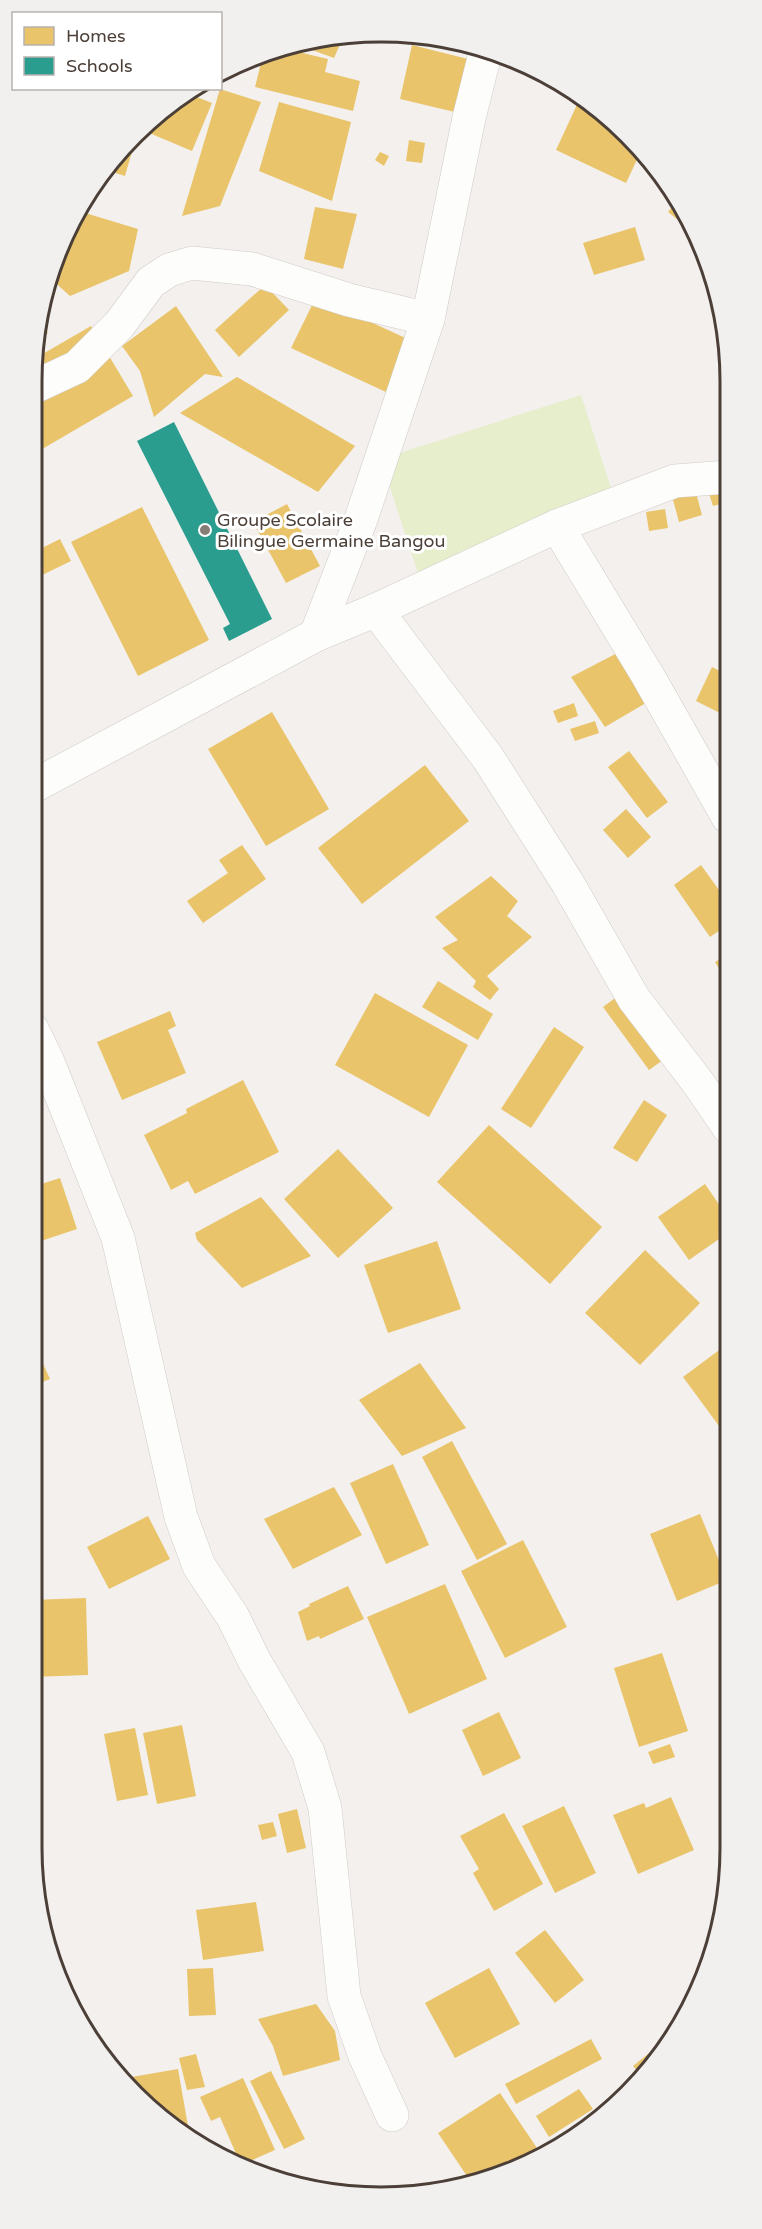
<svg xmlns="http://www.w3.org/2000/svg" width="762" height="2229" viewBox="0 0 762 2229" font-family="'Varela Round',sans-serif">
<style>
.green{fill:#e7eecb}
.homes{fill:#e9c46a}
.schools{fill:#2a9d8f}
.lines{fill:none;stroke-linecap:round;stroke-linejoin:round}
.street-casing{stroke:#d0ccc8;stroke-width:34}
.street{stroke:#fdfdfc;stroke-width:33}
.poi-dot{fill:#867d77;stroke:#fff;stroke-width:2}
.labels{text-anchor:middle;stroke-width:6;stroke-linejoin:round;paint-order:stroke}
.poi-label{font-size:18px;fill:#4b3f37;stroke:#fff;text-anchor:start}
.rim{fill:none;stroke:#4b3f37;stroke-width:3}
</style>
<rect width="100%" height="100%" fill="#f3f0ed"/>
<path class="green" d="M 581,395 L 621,519 L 421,583 L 381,459 Z"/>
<g class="homes">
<path d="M 335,35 L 344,35 L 334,58 L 301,46 Z"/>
<path d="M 412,45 L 472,60 L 459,113 L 400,99 Z"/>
<path d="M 290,50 L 328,59 L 325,72 L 360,81 L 353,111 L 255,87 L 262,59 Z"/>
<path d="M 220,89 L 261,102 L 220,206 L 182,216 Z"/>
<path d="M 189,94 L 212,103 L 192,151 L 147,132 Z"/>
<path d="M 581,96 L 642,149 L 626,183 L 556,150 Z"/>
<path d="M 279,102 L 351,122 L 332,201 L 259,171 Z"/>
<path d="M 409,140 L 425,143 L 422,163 L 406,161 Z"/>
<path d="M 135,141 L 125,176 L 103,169 L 104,169 Z"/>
<path d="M 380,152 L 389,156 L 384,166 L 375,160 Z"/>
<path d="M 676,202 L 683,214 L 678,220 L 668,212 Z"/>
<path d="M 315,207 L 357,214 L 343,269 L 304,259 Z"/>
<path d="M 82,212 L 138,229 L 129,271 L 70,296 L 50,278 Z"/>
<path d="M 635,227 L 645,260 L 594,275 L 583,243 Z"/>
<path d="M 265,285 L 289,310 L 239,357 L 215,330 Z"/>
<path d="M 316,297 L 412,341 L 388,393 L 291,348 Z"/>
<path d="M 176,306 L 223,377 L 205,374 L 154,417 L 140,371 L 122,346 Z"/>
<path d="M 40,318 L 48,333 L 37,339 Z"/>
<path d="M 91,326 L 133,396 L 32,455 L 32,381 L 34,359 Z"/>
<path d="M 728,344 L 728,359 L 721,349 Z"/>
<path d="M 237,377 L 355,446 L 318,492 L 180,413 Z"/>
<path d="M 728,481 L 728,502 L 713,506 L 707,487 Z"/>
<path d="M 695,489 L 702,515 L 679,522 L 672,496 Z"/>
<path d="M 287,504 L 320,566 L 286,583 L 253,522 Z"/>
<path d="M 142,507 L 209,640 L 138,676 L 71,542 Z"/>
<path d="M 665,509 L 668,528 L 649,531 L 646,512 Z"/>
<path d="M 60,539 L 71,561 L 32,580 L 32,553 Z"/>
<path d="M 625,649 L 651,700 L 605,727 L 571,677 Z"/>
<path d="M 712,667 L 728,675 L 728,717 L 696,701 Z"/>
<path d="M 574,703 L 578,716 L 558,723 L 553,711 Z"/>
<path d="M 272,712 L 329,809 L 266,846 L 208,749 Z"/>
<path d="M 595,721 L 599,733 L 575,741 L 570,729 Z"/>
<path d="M 629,751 L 668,802 L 647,818 L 608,767 Z"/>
<path d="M 425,765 L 469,821 L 362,904 L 318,848 Z"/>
<path d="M 626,809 L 651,837 L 628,858 L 603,830 Z"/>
<path d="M 242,845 L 266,879 L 203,923 L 187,901 L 228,873 L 219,860 Z"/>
<path d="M 701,865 L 729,904 L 729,924 L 710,937 L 674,885 Z"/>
<path d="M 491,876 L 518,901 L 507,916 L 532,937 L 487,976 L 499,989 L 490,1000 L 473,987 L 476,981 L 442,948 L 458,940 L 435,917 Z"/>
<path d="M 729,954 L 729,985 L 715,962 Z"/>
<path d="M 438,981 L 493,1014 L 478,1040 L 422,1007 Z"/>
<path d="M 630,987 L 677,1050 L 649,1070 L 603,1007 Z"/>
<path d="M 375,993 L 468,1045 L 429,1117 L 335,1065 Z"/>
<path d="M 170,1011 L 176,1026 L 168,1030 L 186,1073 L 122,1100 L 97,1042 Z"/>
<path d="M 554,1027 L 584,1047 L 531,1128 L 501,1109 Z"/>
<path d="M 243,1080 L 279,1152 L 195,1194 L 188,1181 L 171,1190 L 144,1135 L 187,1113 L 186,1109 Z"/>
<path d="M 644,1100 L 667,1115 L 637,1162 L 613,1148 Z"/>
<path d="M 489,1125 L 602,1227 L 550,1284 L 437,1182 Z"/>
<path d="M 338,1149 L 393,1208 L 338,1258 L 284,1199 Z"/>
<path d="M 60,1178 L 77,1229 L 32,1244 L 32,1187 Z"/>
<path d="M 705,1184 L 729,1219 L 729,1232 L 689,1260 L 658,1217 Z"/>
<path d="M 261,1197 L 311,1256 L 242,1288 L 197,1240 L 195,1233 Z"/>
<path d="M 437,1241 L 461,1309 L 388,1333 L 364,1265 Z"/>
<path d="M 645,1250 L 700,1303 L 640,1365 L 585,1313 Z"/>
<path d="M 730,1342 L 730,1441 L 683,1377 Z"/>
<path d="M 35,1346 L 50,1379 L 32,1386 L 32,1348 Z"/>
<path d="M 420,1363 L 466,1428 L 402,1456 L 359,1400 Z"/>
<path d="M 452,1441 L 507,1544 L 477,1560 L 422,1457 Z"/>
<path d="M 393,1464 L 429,1545 L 386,1564 L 350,1483 Z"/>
<path d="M 334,1487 L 362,1535 L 293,1569 L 264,1519 Z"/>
<path d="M 700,1514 L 727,1580 L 677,1601 L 650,1534 Z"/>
<path d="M 148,1516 L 170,1559 L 109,1589 L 87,1547 Z"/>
<path d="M 523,1540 L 567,1627 L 505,1658 L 461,1571 Z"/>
<path d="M 445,1584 L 487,1679 L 409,1714 L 367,1617 Z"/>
<path d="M 348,1586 L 364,1619 L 320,1639 L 319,1636 L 307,1641 L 298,1612 L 310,1606 L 309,1604 Z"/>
<path d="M 86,1598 L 88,1675 L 32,1677 L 32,1600 Z"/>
<path d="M 662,1653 L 688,1731 L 639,1747 L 614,1668 Z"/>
<path d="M 499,1712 L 521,1758 L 483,1776 L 462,1730 Z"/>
<path d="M 182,1725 L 196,1796 L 157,1804 L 143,1733 Z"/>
<path d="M 135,1728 L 148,1795 L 117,1801 L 104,1734 Z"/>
<path d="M 670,1744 L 675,1757 L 653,1764 L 648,1752 Z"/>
<path d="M 671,1797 L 694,1850 L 638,1874 L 613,1815 L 644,1803 L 646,1808 Z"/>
<path d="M 564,1806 L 596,1873 L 555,1893 L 522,1826 Z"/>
<path d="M 297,1809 L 306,1848 L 287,1853 L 278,1814 Z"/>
<path d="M 504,1813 L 543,1884 L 494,1911 L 473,1873 L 479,1869 L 460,1836 Z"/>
<path d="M 273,1822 L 277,1836 L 262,1840 L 258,1825 Z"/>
<path d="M 256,1902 L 264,1951 L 203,1960 L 196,1910 Z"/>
<path d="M 545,1930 L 584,1980 L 555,2003 L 515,1953 Z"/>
<path d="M 213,1968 L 216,2015 L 189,2016 L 187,1969 Z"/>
<path d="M 489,1968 L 520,2024 L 455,2058 L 425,2003 Z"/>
<path d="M 316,2004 L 335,2031 L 340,2060 L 283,2076 L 273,2046 L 258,2019 Z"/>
<path d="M 591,2039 L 602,2059 L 516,2104 L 505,2084 Z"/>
<path d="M 653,2050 L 658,2056 L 640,2074 L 633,2066 Z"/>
<path d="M 196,2054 L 205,2087 L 187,2090 L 179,2058 Z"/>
<path d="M 178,2069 L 188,2126 L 181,2127 L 121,2080 L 120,2079 Z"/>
<path d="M 271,2071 L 305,2139 L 284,2149 L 250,2081 Z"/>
<path d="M 243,2078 L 275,2150 L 241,2165 L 220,2117 L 211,2121 L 200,2097 Z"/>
<path d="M 579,2089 L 593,2109 L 549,2137 L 536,2116 Z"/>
<path d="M 500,2093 L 541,2154 L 473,2185 L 438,2133 Z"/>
<path d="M 597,2111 L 599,2115 L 575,2138 L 560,2146 L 555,2138 Z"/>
</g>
<path class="schools" d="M 174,422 L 272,619 L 229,641 L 223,628 L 230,624 L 137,441 Z"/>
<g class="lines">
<g class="street-casing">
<g id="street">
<path d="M 32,388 L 77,367 L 119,325 L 151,282 L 169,270 L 192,263 L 252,269 L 349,300 L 428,319"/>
<path d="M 557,526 L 648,676 L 728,817"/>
<path d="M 376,610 L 488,758 L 567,882 L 634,999 L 699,1084 L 729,1128"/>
<path d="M 316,635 L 361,519 L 428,319 L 469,118 L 486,50"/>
<path d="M 32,787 L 316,635 L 376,610 L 557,526 L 675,481 L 728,477"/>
<path d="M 32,1029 L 48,1062 L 118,1238 L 181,1517 L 199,1566 L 233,1617 L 254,1660 L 308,1752 L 325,1808 L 344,1996 L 365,2056 L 392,2115"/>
</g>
</g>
<use href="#street" class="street"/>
</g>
<circle class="poi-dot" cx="205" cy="530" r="6"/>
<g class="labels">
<g class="poi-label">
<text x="217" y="526">Groupe Scolaire<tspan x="217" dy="21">Bilingue Germaine Bangou</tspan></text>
</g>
</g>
<path d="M0 0H762V2229H0ZM381 42H381A339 339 0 0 1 720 381V1848A339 339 0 0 1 381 2187H381A339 339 0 0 1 42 1848V381A339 339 0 0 1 381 42Z" fill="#f1f0ef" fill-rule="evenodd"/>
<path class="rim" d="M381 42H381A339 339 0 0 1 720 381V1848A339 339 0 0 1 381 2187H381A339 339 0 0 1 42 1848V381A339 339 0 0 1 381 42Z"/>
<rect x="12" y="12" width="210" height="78" fill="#ffffff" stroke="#b7b2af" stroke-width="1.5"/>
<rect x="24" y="27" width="30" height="18" fill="#e9c46a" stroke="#b7b2af" stroke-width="1.5"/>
<text x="66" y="42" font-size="18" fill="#4b3f37">Homes</text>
<rect x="24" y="57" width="30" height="18" fill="#2a9d8f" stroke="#b7b2af" stroke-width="1.5"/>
<text x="66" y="72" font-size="18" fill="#4b3f37">Schools</text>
</svg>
